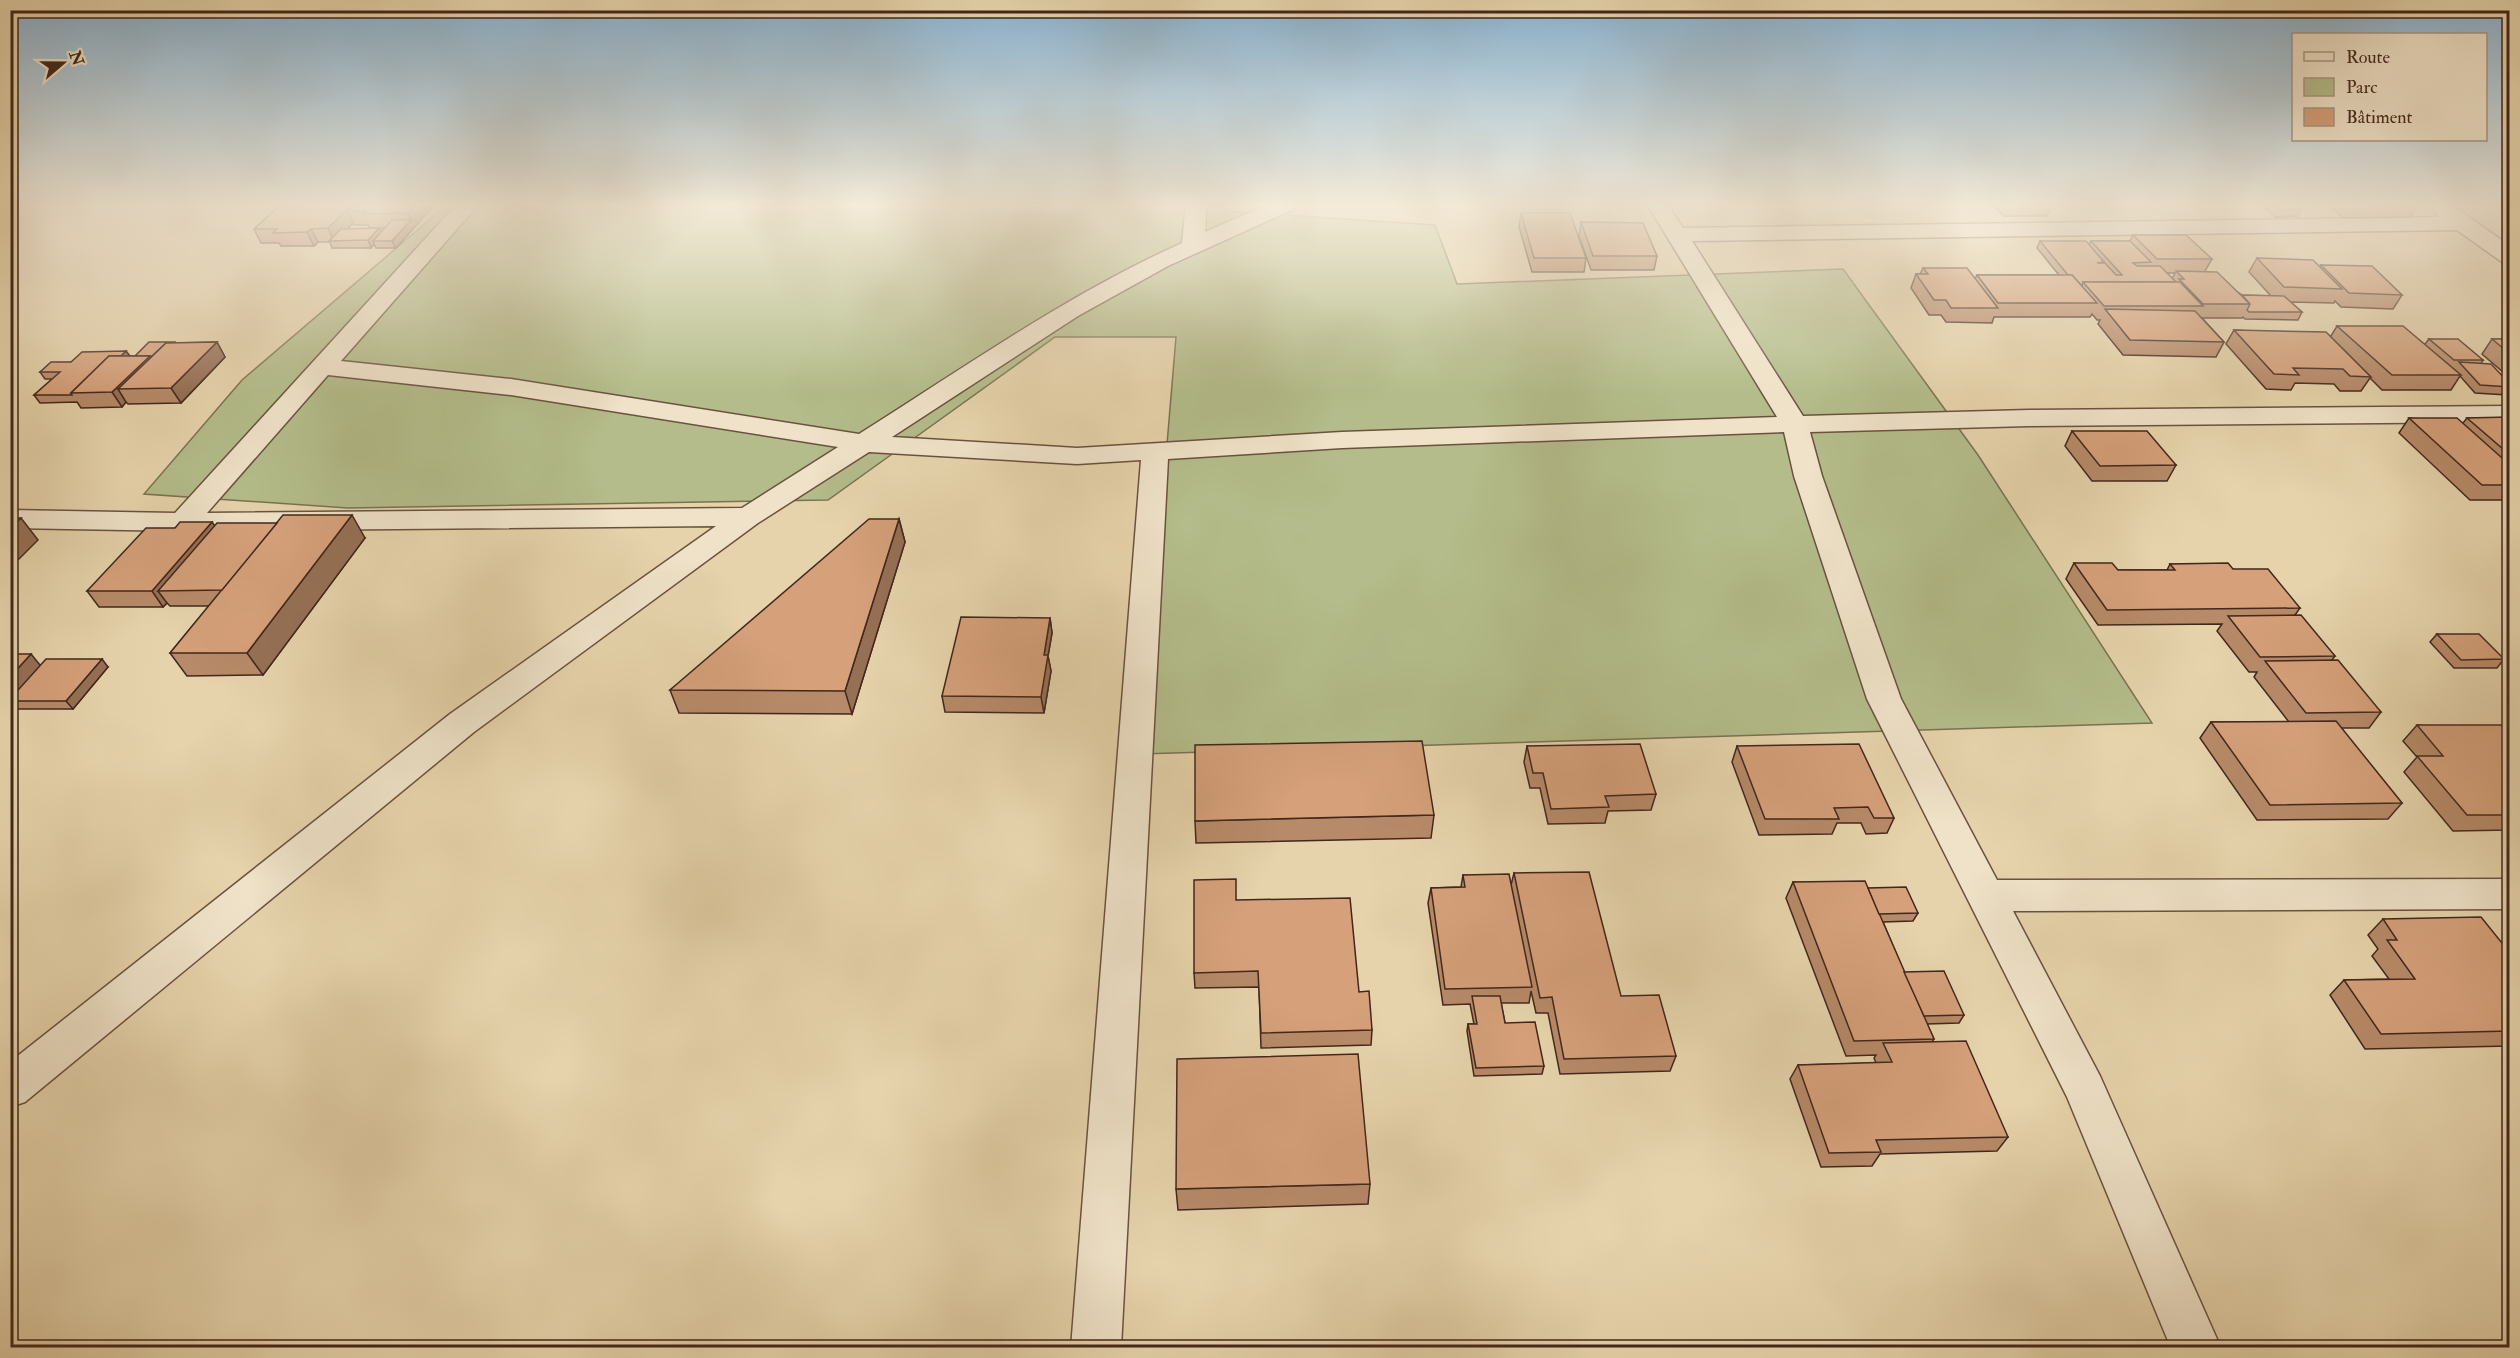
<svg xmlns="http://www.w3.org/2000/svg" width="2520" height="1358" viewBox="0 0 2520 1358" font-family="'IM FELL Double Pica',serif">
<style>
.green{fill:#b3bc8a;stroke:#7a7252;stroke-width:1.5}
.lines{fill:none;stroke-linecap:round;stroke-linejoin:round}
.minor-casing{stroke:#6b523f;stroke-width:3}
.minor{fill:#efe2c8;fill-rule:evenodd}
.wall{fill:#b78a69;stroke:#42271b;stroke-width:1.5;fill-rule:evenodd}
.shaded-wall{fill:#957055;stroke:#42271b;stroke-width:1.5}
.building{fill:#d5a07a;stroke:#42271b;stroke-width:1.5}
</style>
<rect width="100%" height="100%" fill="#e6d3ab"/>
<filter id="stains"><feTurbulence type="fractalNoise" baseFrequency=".00333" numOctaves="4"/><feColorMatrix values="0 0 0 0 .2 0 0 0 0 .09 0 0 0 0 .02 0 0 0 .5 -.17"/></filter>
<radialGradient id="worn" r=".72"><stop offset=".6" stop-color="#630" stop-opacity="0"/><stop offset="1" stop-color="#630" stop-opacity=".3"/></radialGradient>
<path class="green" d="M 448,204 L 1224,204 L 1225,211 L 1435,225 L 1457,284 L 1843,269 L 1978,455 L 2152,723 L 1141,754 L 1176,337 L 1055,337 L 828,500 L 348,508 L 144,494 L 242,380 Z"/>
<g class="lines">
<g class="minor-casing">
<path id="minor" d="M 457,204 L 479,204 L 341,361 L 511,379 L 859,434 C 964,368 1068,294 1182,243 L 1186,204 L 1207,204 L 1205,232 L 1269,204 L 1296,204 L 1294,209 L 1168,266 L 1078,316 L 892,437 L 1077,448 L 1342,432 L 1777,417 L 1647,204 L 1667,204 L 1683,228 L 2439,217 L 2434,211 L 2437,206 L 2445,205 L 2453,206 L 2510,246 L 2510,264 L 2502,262 L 2457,230 L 1692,241 L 1803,416 L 2029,410 L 2510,406 L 2510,422 L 2029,426 L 1810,432 L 1822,476 L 1901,699 L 1997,880 L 2510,879 L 2510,909 L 2013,911 L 2100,1076 L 2221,1348 L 2171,1348 L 2067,1097 L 1867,699 L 1794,476 L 1784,432 L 1342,448 L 1168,459 L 1121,1348 L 1071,1348 L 1141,460 L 1077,464 L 869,452 L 758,523 L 474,732 L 25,1102 L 10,1107 L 10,1062 L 450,714 L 716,526 L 183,531 L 10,528 L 10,510 L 175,513 ZM 328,375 L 511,395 L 838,447 L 742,508 L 207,513 Z"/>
</g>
<use href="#minor" class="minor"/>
</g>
<g class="wall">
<path d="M 435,204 L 396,248 L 376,248 L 374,244 L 371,248 L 332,248 L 330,242 L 318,242 L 314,246 L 281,246 L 279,243 L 261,243 L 254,229 L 279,206 ZM 353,223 L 354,225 L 368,225 L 370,228 L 385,228 L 381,232 L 379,228 L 348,229 Z"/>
<path d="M 1992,204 L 2052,204 L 2047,216 L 2004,216 Z"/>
<path d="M 2262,204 L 2294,204 L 2301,209 L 2298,216 L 2275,217 L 2262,205 Z"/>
<path d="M 2326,204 L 2418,204 L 2410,217 L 2344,218 Z"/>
<path d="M 1521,213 L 1586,258 L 1584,272 L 1532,272 L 1519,227 Z"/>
<path d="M 1581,222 L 1657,256 L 1654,270 L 1591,270 L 1579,236 Z"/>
<path d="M 2133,235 L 2212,259 L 2205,271 L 2242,295 L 2271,296 L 2249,272 L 2257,258 L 2320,267 L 2321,265 L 2402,295 L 2393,309 L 2341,307 L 2335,301 L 2334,303 L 2290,302 L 2302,312 L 2298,320 L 2245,319 L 2243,317 L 2242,318 L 2202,318 L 2224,342 L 2216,357 L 2123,355 L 2098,324 L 2100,320 L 2097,320 L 2092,314 L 2090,317 L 1994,317 L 1992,323 L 1946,322 L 1941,315 L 1929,315 L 1911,288 L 1916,274 L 1920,274 L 1923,268 L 1975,279 L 1977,275 L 2059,275 L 2037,248 L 2040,241 L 2089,245 L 2091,241 L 2130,241 ZM 2167,273 L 2175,273 L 2172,279 Z"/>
<path d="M 2337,326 L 2425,344 L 2429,339 L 2483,360 L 2481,364 L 2510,384 L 2510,391 L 2507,395 L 2475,393 L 2460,376 L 2451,390 L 2382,390 L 2370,378 L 2361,391 L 2340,391 L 2334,384 L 2295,383 L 2291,390 L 2266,389 L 2226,344 L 2234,330 L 2331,336 Z"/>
<path d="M 2492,339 L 2510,339 L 2510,378 L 2482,354 Z"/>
<path d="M 217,342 L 225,357 L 181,403 L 128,404 L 126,402 L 122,407 L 81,408 L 77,402 L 40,403 L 34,395 L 52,379 L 45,379 L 40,372 L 71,362 L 126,351 L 130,356 L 135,356 L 176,343 Z"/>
<path d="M 2409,418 L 2463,423 L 2467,418 L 2510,418 L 2510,500 L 2470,500 L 2399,433 Z"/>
<path d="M 2072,431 L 2176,465 L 2167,481 L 2092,481 L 2065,446 Z"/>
<path d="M 899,519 L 905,542 L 852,714 L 679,713 L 670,690 Z"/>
<path d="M 215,526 L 365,538 L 263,675 L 187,676 L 170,653 L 209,606 L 170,606 L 167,603 L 163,607 L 99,607 L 87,591 L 175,528 Z"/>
<path d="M 2074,563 L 2118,570 L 2167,570 L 2170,564 L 2233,569 L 2300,608 L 2295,615 L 2335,656 L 2332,660 L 2381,712 L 2369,728 L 2341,728 L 2402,803 L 2388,819 L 2257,820 L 2200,738 L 2211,722 L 2289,722 L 2254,677 L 2257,672 L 2249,672 L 2217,631 L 2222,624 L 2098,625 L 2066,579 Z"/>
<path d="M 1050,618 L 1052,633 L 1048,656 L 1051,671 L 1044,713 L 945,712 L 942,696 Z"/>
<path d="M 2437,634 L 2504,659 L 2497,668 L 2454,668 L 2430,642 Z"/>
<path d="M 10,654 L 41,666 L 108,667 L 73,709 L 16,709 L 13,705 L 10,708 Z"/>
<path d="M 2417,725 L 2510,734 L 2510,830 L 2453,831 L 2404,772 L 2417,757 L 2403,741 Z"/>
<path d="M 1527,746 L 1656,794 L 1651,810 L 1608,811 L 1605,823 L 1548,824 L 1540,788 L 1530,788 L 1524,762 Z"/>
<path d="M 1737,746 L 1894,818 L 1887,833 L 1866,834 L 1861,823 L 1837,823 L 1832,834 L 1759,835 L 1732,762 Z"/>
<path d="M 1434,815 L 1431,838 L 1196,843 L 1195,821 Z"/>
<path d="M 1514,873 L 1621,996 L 1676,1056 L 1670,1071 L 1560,1074 L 1548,1013 L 1536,1013 L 1531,991 L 1529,1003 L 1501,1003 L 1505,1023 L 1544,1066 L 1542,1074 L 1474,1076 L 1467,1031 L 1468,1024 L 1474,1024 L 1470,1004 L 1443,1005 L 1428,903 L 1431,888 L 1461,887 L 1463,875 L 1511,885 Z"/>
<path d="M 1793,882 L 1868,888 L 1918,913 L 1913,921 L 1883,922 L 1904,972 L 1964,1015 L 1959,1023 L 1927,1024 L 1934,1039 L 1932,1042 L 2008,1137 L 1997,1151 L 1880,1154 L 1872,1166 L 1821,1167 L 1790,1079 L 1798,1065 L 1876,1063 L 1874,1058 L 1876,1055 L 1846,1056 L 1786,898 Z"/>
<path d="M 1236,900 L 1359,992 L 1372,1030 L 1371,1045 L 1261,1048 L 1259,987 L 1195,988 L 1194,973 Z"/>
<path d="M 2383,919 L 2510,953 L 2510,1046 L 2365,1049 L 2330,995 L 2344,980 L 2389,979 L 2372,956 L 2378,949 L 2368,935 Z"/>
<path d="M 1370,1184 L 1368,1204 L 1178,1210 L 1176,1189 Z"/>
</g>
<g class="shaded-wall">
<path d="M 353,204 L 364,204 L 348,211 L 353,223 L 336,241 L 334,241 L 328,228 Z"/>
<path d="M 417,204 L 435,204 L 396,248 L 392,241 L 411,220 L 408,213 Z"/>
<path d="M 379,228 L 382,235 L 373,241 L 374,244 L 371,248 L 368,240 Z"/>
<path d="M 311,229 L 318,242 L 314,246 L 307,232 Z"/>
<path d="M 217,342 L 225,357 L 181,403 L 171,388 Z"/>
<path d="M 126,351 L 131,358 L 82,393 Z"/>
<path d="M 150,356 L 159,370 L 118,389 L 126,402 L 122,407 L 112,392 Z"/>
<path d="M 352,515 L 365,538 L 263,675 L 247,653 Z"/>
<path d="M 21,518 L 38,540 L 10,568 L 10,528 Z"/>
<path d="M 899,519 L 905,542 L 852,714 L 845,691 Z"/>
<path d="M 212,522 L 223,537 L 158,591 L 167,603 L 163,607 L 152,591 Z"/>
<path d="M 1050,618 L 1052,633 L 1048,656 L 1051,671 L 1044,713 L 1041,697 L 1044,655 Z"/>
<path d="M 31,654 L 44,670 L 10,701 L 10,677 Z"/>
<path d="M 102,659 L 108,667 L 73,709 L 66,701 Z"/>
</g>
<g class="building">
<path d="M 306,204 L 353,204 L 328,228 L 311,229 L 307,232 L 273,233 L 277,229 L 254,229 L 279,206 L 304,206 Z"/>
<path d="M 355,204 L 417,204 L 408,213 L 363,214 L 366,211 L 348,211 Z"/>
<path d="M 2272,204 L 2294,204 L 2301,209 L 2279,210 Z"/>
<path d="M 1521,213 L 1570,213 L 1586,258 L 1534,258 Z"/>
<path d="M 392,220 L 411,220 L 392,241 L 373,241 Z"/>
<path d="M 1581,222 L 1643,223 L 1657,256 L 1593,256 Z"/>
<path d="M 379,228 L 368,240 L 329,241 L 341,229 Z"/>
<path d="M 2133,235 L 2186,235 L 2212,259 L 2157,259 Z"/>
<path d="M 2040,241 L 2086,241 L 2104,262 L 2097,263 L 2105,263 L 2116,275 L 2122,275 L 2091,241 L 2130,241 L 2151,262 L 2133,263 L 2137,266 L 2160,266 L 2176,282 L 2083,282 L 2082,286 L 2072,275 L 2068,275 Z"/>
<path d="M 2257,258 L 2313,260 L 2342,289 L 2284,287 Z"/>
<path d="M 2321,265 L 2372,266 L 2402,295 L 2349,293 Z"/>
<path d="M 1923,268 L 1967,268 L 1998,308 L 1951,308 L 1946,300 L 1934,300 L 1916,274 L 1928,274 Z"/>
<path d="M 2176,271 L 2217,272 L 2250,304 L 2203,304 L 2179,279 L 2184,279 Z"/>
<path d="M 1977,275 L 2072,275 L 2097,303 L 1998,303 Z"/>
<path d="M 2083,282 L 2180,282 L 2203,306 L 2104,306 Z"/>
<path d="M 2242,295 L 2284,296 L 2302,312 L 2249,312 L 2247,310 L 2250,304 Z"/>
<path d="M 2105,309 L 2195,311 L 2224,342 L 2130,340 Z"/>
<path d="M 2337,326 L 2403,326 L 2461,375 L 2392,375 Z"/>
<path d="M 2234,330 L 2326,332 L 2371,377 L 2350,376 L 2343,369 L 2293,368 L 2299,375 L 2274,374 Z"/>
<path d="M 2429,339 L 2458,339 L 2483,360 L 2454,360 Z"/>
<path d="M 2492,339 L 2510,339 L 2510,354 Z"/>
<path d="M 149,342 L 176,342 L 166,343 L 151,357 L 150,356 L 135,356 Z"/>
<path d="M 217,342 L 171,388 L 118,389 L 166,343 Z"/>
<path d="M 126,351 L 121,356 L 109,356 L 71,393 L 72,395 L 34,395 L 60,372 L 40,372 L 51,362 L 71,362 L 82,352 Z"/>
<path d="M 109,356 L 150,356 L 112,392 L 71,393 Z"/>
<path d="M 2459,362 L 2491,364 L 2510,384 L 2510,387 L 2480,385 Z"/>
<path d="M 2509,417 L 2510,418 L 2510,455 L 2467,418 Z"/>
<path d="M 2409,418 L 2457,418 L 2510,465 L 2510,485 L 2482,485 Z"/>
<path d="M 2072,431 L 2147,431 L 2176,465 L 2100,466 Z"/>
<path d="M 283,515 L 352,515 L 247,653 L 170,653 Z"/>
<path d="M 10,518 L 21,518 L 10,528 Z"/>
<path d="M 869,519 L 899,519 L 845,691 L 670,690 Z"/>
<path d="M 180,522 L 212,522 L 152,591 L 87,591 L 146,528 L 175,528 Z"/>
<path d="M 217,523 L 277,523 L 222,590 L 158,591 Z"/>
<path d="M 2074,563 L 2112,563 L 2118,570 L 2175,570 L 2170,564 L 2228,563 L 2233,569 L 2268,569 L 2300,608 L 2107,610 Z"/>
<path d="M 2301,615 L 2335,656 L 2260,657 L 2228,616 Z"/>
<path d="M 961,617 L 1050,618 L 1044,655 L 1048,655 L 1041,697 L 942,696 Z"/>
<path d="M 2437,634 L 2479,634 L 2504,659 L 2461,660 Z"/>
<path d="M 10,654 L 31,654 L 10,677 Z"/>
<path d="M 46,659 L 102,659 L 66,701 L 10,701 L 10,699 Z"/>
<path d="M 2338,660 L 2381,712 L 2306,713 L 2265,661 Z"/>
<path d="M 2336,721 L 2402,803 L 2270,805 L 2211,722 Z"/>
<path d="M 2417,725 L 2501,725 L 2510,734 L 2510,815 L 2467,815 L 2417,756 L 2443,756 Z"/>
<path d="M 1422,741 L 1434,815 L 1195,821 L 1195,745 Z"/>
<path d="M 1640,744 L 1656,794 L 1605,796 L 1609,807 L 1551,809 L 1543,773 L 1533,773 L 1527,746 Z"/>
<path d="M 1859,744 L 1894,818 L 1874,818 L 1868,807 L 1834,808 L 1839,819 L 1765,819 L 1737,746 Z"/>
<path d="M 1589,872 L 1621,996 L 1659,995 L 1676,1056 L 1564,1059 L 1552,997 L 1540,998 L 1514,873 Z"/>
<path d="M 1509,874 L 1532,987 L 1445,989 L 1431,888 L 1465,887 L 1463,875 Z"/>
<path d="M 1236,879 L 1236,900 L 1350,898 L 1359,992 L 1369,991 L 1372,1030 L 1261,1033 L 1258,971 L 1194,973 L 1194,880 Z"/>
<path d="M 1865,881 L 1934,1039 L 1854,1041 L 1793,882 Z"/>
<path d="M 1906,887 L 1918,913 L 1879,914 L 1868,888 Z"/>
<path d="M 2481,917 L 2510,953 L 2510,1031 L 2381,1034 L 2344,980 L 2415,979 L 2387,940 L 2397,940 L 2383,919 Z"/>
<path d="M 1944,971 L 1964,1015 L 1924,1016 L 1904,972 Z"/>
<path d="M 1472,996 L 1500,996 L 1505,1023 L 1535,1022 L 1544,1066 L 1476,1068 L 1468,1024 L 1477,1024 Z"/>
<path d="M 1966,1041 L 2008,1137 L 1876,1140 L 1881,1152 L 1829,1153 L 1798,1065 L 1892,1062 L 1883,1043 Z"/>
<path d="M 1358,1054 L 1370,1184 L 1176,1189 L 1177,1059 Z"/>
</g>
<linearGradient id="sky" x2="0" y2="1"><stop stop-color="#89b4d3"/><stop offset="0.52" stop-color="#f4ebd9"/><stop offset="1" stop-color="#f4ebd9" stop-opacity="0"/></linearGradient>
<rect width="2520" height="394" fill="url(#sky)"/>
<rect width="2520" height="1358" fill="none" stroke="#e6d3ab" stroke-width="36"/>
<rect x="12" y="12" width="2496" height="1334" fill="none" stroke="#42271b" stroke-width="3"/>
<rect x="18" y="18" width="2484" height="1322" fill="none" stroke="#42271b" stroke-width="1.5"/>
<rect x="2292" y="33" width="195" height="108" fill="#efe2c8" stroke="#aa9783" stroke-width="1.5"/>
<rect x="2304" y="52" width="30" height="9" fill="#efe2c8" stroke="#aa9783" stroke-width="1.5"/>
<text x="2346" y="63" font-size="18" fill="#42271b">Route</text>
<rect x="2304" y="78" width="30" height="18" fill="#b3bc8a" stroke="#aa9783" stroke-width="1.5"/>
<text x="2346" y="93" font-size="18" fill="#42271b">Parc</text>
<rect x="2304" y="108" width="30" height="18" fill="#d5a07a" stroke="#aa9783" stroke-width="1.5"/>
<text x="2346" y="123" font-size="18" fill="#42271b">Bâtiment</text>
<g transform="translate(63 63) rotate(70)" stroke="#efe2c8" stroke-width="4.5" paint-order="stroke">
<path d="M0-4.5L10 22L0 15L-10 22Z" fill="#42271b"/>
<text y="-9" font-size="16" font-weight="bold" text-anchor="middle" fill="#42271b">N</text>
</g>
<rect width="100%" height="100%" filter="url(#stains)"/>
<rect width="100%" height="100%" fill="url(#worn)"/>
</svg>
